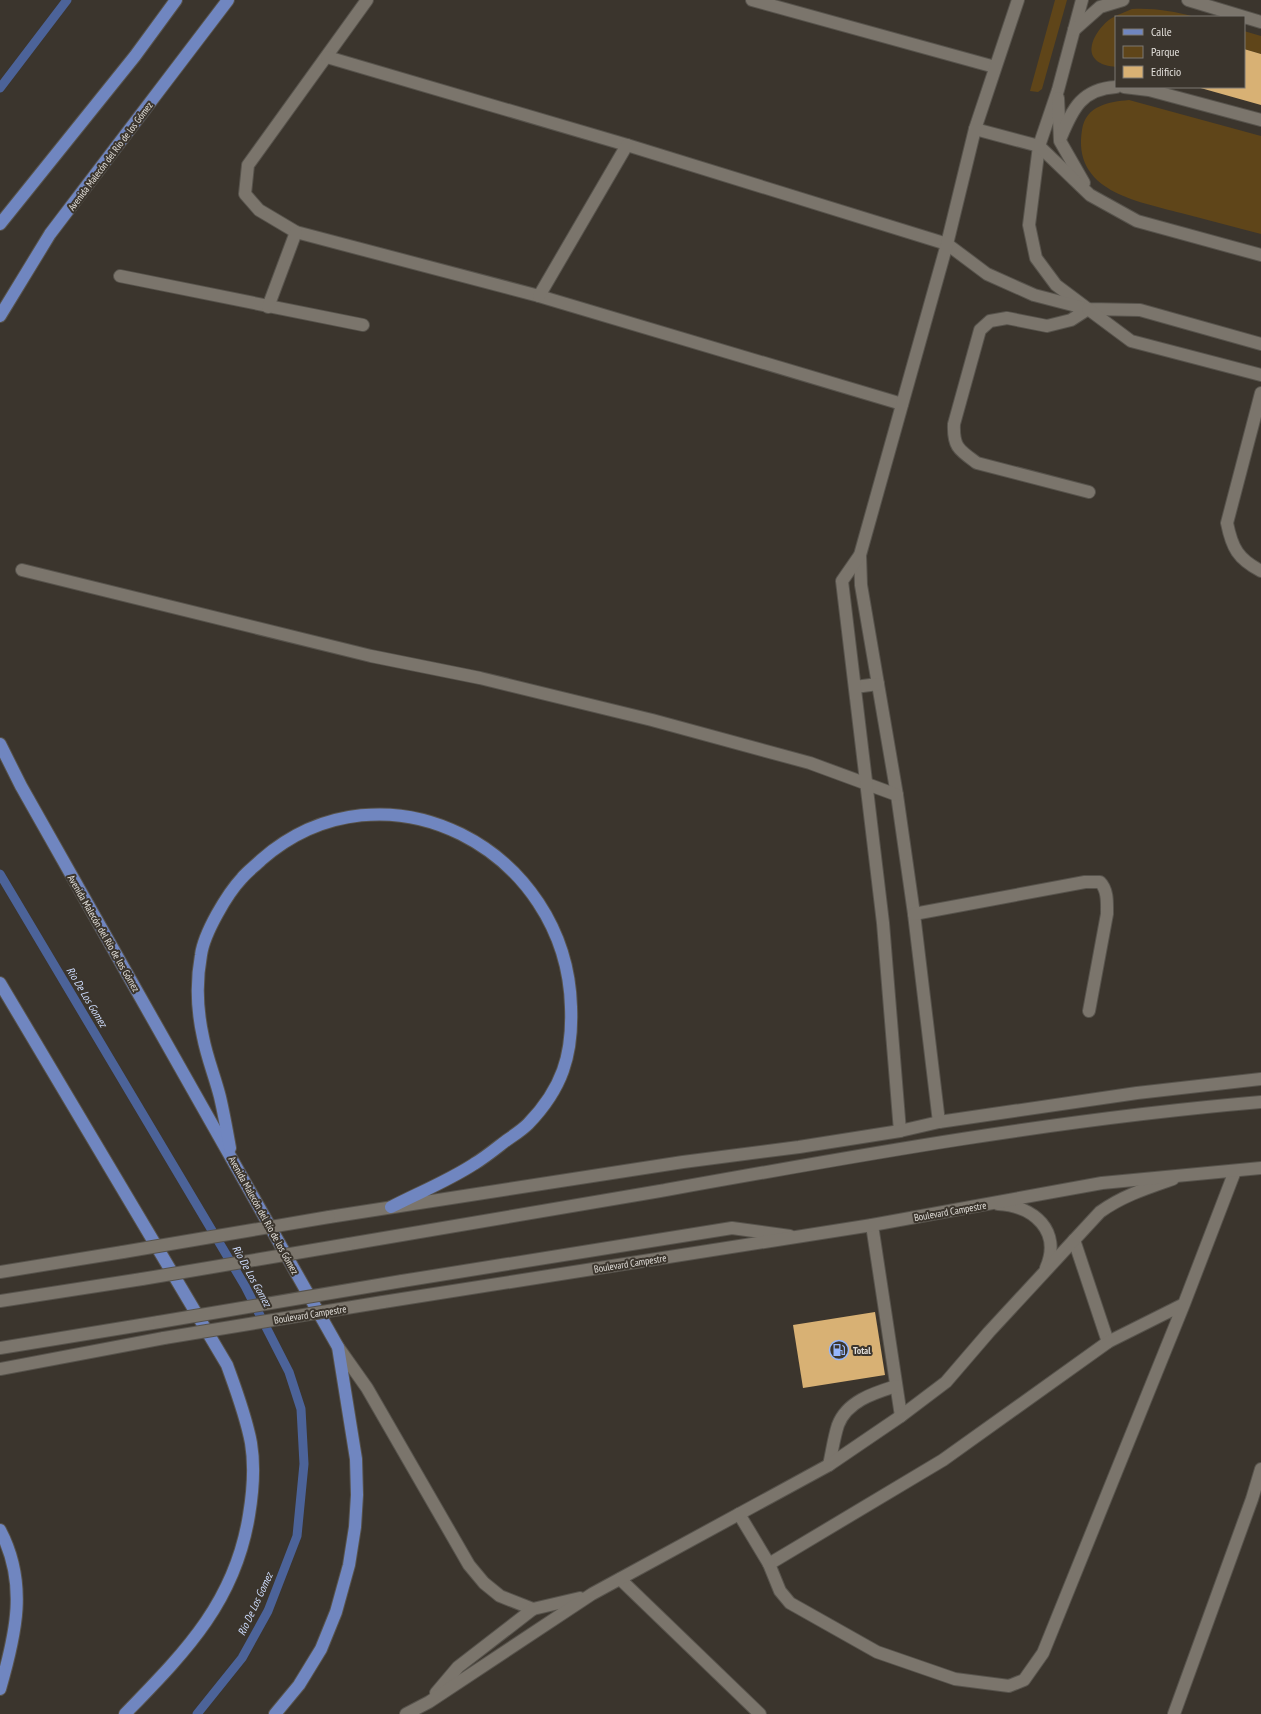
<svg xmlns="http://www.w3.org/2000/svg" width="1261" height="1714" viewBox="0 0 1261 1714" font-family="'PT Sans Narrow',sans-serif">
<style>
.green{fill:#5f4519}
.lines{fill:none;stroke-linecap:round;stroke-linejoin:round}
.stream{stroke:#4c6399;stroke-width:9}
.building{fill:#d8b174}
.lane-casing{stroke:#57534c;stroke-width:14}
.street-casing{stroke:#57534c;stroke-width:14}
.secondary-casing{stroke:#57534c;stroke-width:14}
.primary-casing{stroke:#57534c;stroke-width:14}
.lane{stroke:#7b756c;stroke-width:12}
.street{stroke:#7b756c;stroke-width:12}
.secondary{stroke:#7b756c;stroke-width:12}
.primary{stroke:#7086c0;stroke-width:12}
.lane-bridge-casing{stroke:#57534c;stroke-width:14;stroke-linecap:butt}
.secondary-bridge-casing{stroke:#57534c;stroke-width:14;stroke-linecap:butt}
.lane-bridge{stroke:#7b756c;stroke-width:12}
.secondary-bridge{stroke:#7b756c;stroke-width:12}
.labels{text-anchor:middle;stroke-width:4;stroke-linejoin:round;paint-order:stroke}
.street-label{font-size:10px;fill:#e1ded9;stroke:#3b352d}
.poi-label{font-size:10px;font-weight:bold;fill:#e1ded9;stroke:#3b352d;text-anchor:start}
.water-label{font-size:11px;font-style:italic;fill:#ceddfe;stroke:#3b352d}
</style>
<rect width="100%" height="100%" fill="#3b352d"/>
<g class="green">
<path d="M 1055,0 L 1067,0 L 1042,89 L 1038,92 L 1030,91 Z"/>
<path d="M 1132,9 C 1154,8 1173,11 1195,17 L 1116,17 L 1116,67 C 1109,66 1101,65 1096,60 C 1083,48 1101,24 1112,18 C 1118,14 1126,12 1132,9 Z"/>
<path d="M 1244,31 L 1261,36 L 1261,54 L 1244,49 Z"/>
<path d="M 1129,100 L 1261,136 L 1261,234 C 1234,227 1208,220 1181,213 C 1136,201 1072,191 1082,130 C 1086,105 1109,102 1129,100 Z"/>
</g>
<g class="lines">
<g class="stream">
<path d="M 0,88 L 67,0"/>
<path d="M 0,874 L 245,1286 L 289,1372 L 301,1409 L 304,1464 L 297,1536 L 268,1611 L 242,1658 L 197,1714"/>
</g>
</g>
<g class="building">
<path d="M 1244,49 L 1261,54 L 1261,105 L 1197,87 L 1244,87 Z"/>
<path d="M 875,1312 L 885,1375 L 803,1388 L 793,1325 Z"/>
</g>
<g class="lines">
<g class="lane-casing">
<g id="lane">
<path d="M 367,0 L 248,165 L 245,194 L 259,210 L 296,232 L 539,296 L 902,404"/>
<path d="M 752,0 L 995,67"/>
<path d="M 1082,0 L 1058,90 L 1039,146 L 1029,225 L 1036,258 L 1056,285 L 1088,309 L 1140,310 L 1261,344"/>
<path d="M 1188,0 L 1261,22"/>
<path d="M 1074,30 L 1100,7 L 1123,0"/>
<path d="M 327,57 L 627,145 L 947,244 L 987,274 L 1034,295 L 1088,309 L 1071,320 L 1047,326 L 1007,318 L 990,321 L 980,330 L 954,424 C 953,447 959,450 977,463 L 1089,492"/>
<path d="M 1124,87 L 1149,90 L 1261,120"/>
<path d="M 1058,98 L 1060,141 L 1084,183"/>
<path d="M 975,129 L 1039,146 L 1090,195 L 1137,221 L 1261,255"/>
<path d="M 1061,137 C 1073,108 1082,89 1116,87"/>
<path d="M 120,276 L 363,325"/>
<path d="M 539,296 L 627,145"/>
<path d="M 268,307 L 296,232"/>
<path d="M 1088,309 L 1131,341 L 1261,375"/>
<path d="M 1261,393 L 1227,523 C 1232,548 1238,559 1261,571"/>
<path d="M 860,555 L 861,585 L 897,795 L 914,914 L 939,1122"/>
<path d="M 22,570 L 371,656 L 480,678 L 652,720 L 810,763 L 897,795"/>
<path d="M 855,687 L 878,684"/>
<path d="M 914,914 L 1085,882 L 1100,882 C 1108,890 1107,903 1107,914 L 1089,1011"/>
<path d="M 900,1131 L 883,923 L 842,581 L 860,555 L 947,244 L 975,129 L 1018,0"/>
<path d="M 872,1225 L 901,1416"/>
<path d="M 1074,1240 L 1108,1342"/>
<path d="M 349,1244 C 452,1226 556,1209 660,1191 C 860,1155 1059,1119 1261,1102"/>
<path d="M 402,1281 L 732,1228 L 790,1236"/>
<path d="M 0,1301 L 142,1279"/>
<path d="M 1184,1304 L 1108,1342 L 943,1460 L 769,1564 L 780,1591 L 790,1603 L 877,1652 L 955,1679 L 1009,1686 L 1024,1680 L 1043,1653 L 1184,1304 L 1235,1171"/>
<path d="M 0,1348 L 159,1322"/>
<path d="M 829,1465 C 832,1452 834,1437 838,1425 C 847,1401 874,1393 896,1386"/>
<path d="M 739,1514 L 769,1564"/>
<path d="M 1174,1714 L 1252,1499 L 1261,1469"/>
</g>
</g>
<g class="street-casing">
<g id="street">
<path d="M 998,1204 C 1034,1206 1062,1231 1046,1268"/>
<path d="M 338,1347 L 367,1388 L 469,1565 L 484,1583 L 500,1596 L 533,1609 L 580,1598"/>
<path d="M 620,1579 L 760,1714"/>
<path d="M 436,1693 L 458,1667 L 533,1609"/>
<path d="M 406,1714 L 429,1702 L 592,1594 L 829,1465 L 901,1416 L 946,1382 L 989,1332 L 1100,1212 C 1122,1196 1147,1188 1173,1179"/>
</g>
</g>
<g class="secondary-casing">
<g id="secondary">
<path d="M 329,1217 L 683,1162 L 799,1147 L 900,1131 L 939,1122 L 1137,1093 L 1261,1079"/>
<path d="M 0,1272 L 123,1252"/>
<path d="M 383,1302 L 872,1225 L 1102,1183 L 1261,1168"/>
<path d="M 0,1369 L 164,1338"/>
</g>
</g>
<g class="primary-casing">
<g id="primary">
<path d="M 0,224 L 135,56 L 176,0"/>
<path d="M 0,316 L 50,234 L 228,0"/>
<path d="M 0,744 L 21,786 L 338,1347 L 356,1459 L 357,1495 L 355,1527 L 349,1565 L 336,1612 L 321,1649 L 299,1685 L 275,1714"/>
<path d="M 0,983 L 227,1365 C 236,1390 246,1416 251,1443 C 255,1467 253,1491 249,1515 C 235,1603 184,1653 125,1714"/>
<path d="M 230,1148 C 227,1131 224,1114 220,1097 C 215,1077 207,1058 203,1037 C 197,1010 196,982 201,955 C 204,933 227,894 242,878 C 248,871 255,866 261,860 C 385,752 567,850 571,1007 C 573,1055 562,1089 528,1124 C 521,1131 511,1137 503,1143 C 494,1150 484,1158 474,1164 C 448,1181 418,1193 391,1207"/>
<path d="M 0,1530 C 28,1583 16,1634 0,1689"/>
</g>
</g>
<use href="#lane" class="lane"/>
<use href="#street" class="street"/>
<use href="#secondary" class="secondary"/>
<use href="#primary" class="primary"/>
<g class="lane-bridge-casing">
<g id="lane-bridge">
<path d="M 142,1279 L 349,1244"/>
<path d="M 159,1322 L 402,1281"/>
</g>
</g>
<g class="secondary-bridge-casing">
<g id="secondary-bridge">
<path d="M 123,1252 L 329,1217"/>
<path d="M 164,1338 L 383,1302"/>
</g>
</g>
<use href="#lane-bridge" class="lane-bridge"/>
<use href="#secondary-bridge" class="secondary-bridge"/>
</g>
<defs>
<g id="fuel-ring" transform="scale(1)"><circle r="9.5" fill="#3b352d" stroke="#96b6fd" stroke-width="1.5"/><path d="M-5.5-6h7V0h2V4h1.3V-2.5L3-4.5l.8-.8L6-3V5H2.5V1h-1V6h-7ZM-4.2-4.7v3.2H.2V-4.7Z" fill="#96b6fd"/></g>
</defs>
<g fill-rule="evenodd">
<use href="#fuel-ring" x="839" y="1350"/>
</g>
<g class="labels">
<g class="street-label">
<text transform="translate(110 156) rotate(-53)" y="4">Avenida Malecón del Río de los Gómez</text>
<text transform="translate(104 933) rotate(60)" y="4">Avenida Malecón del Río de los Gómez</text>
<text transform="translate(950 1211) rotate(-10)" y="4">Boulevard Campestre</text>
<text transform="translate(264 1215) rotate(61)" y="4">Avenida Malecón del Río de los Gómez</text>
<text transform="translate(630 1263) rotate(-9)" y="4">Boulevard Campestre</text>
<text transform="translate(310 1314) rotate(-9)" y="4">Boulevard Campestre</text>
</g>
<g class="poi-label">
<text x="853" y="1354">Total</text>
</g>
<g class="water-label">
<text transform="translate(87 997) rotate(59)" y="4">Rio De Los Gomez</text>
<text transform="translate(252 1276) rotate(61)" y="4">Rio De Los Gomez</text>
<text transform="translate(255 1604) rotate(-65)" y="4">Rio De Los Gomez</text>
</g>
</g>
<rect x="1115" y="16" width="130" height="72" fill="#3b352d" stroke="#7d7972"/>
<rect x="1123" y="29" width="20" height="6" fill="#7086c0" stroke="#7d7972"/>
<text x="1151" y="36" font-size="12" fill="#e1ded9">Calle</text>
<rect x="1123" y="46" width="20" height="12" fill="#5f4519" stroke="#7d7972"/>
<text x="1151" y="56" font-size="12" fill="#e1ded9">Parque</text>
<rect x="1123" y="66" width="20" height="12" fill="#d8b174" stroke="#7d7972"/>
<text x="1151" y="76" font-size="12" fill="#e1ded9">Edificio</text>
</svg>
